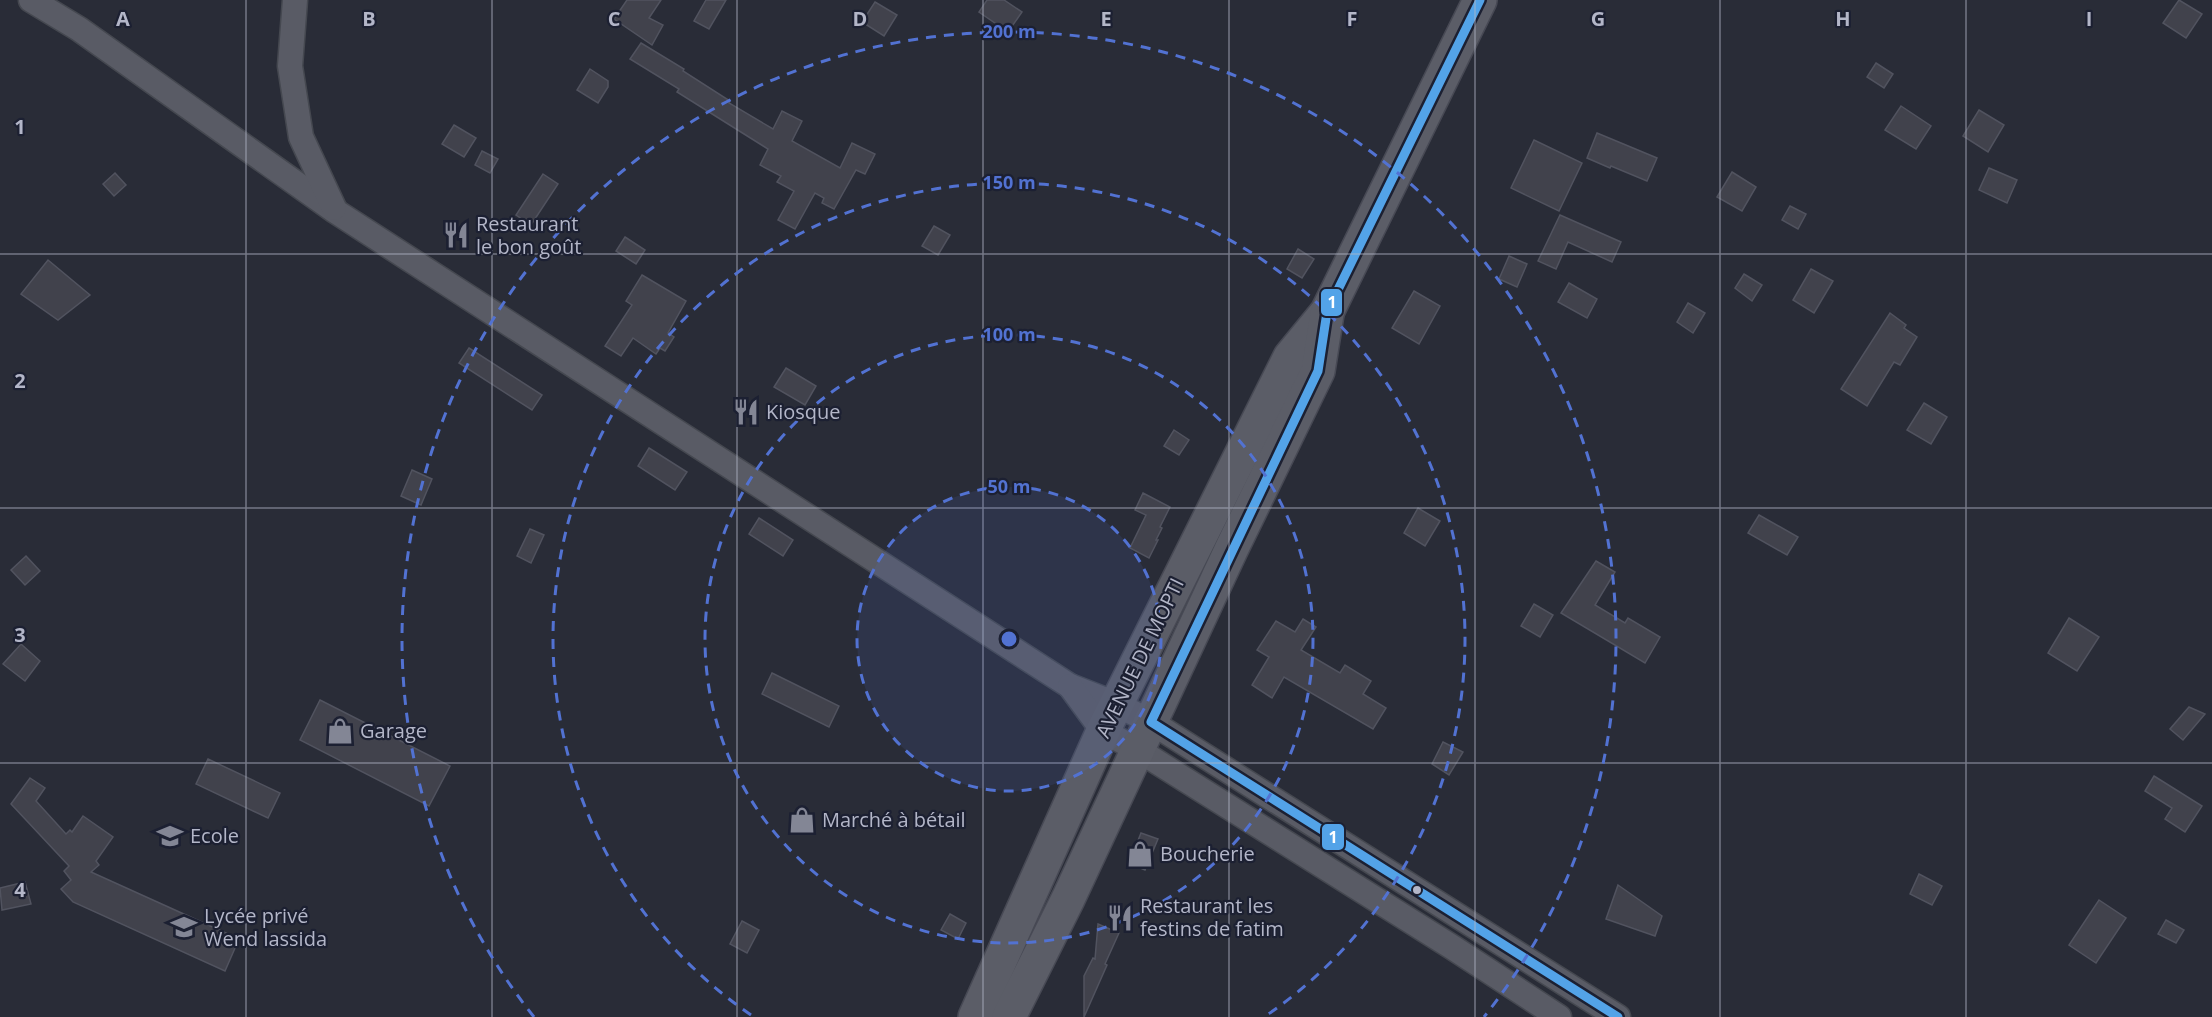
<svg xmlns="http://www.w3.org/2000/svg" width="2212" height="1017" viewBox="0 0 2212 1017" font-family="'Open Sans',sans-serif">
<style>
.building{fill:#41424c;stroke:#51535f;stroke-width:1.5}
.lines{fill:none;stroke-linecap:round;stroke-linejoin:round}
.minor-casing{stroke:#454850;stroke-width:27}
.primary-casing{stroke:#474954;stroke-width:36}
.minor{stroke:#595b65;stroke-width:24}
.primary{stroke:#5b5d67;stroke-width:33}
.bus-1-casing{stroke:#1c2032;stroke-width:14}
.bus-1{stroke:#53a3e8;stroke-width:9}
.grid{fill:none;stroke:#b3b6c8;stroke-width:1.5;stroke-opacity:0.55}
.ring{fill:none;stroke:#5272d2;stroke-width:3;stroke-dasharray:10 8}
.bus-dot{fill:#b3b6c8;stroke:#1c2032;stroke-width:2}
.labels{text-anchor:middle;stroke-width:4.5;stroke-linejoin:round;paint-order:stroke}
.poi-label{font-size:20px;fill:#b3b6c8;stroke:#1c2032;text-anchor:start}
.street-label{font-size:20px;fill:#b3b6c8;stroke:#1c2032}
.grid-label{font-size:20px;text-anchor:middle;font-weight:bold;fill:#b3b6c8;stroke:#1c2032;stroke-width:4.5;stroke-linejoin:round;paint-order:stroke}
.centre{fill:#5272d2;stroke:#1c2032;stroke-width:3}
.ring-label{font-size:18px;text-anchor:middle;font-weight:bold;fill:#5272d2;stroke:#1c2032;stroke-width:4.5;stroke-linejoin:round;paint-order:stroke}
.line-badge{stroke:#1c2032;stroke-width:2}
.badge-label{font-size:16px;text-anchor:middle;font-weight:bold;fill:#fff}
</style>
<rect width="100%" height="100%" fill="#292c37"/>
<g class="building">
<path d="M 627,0 L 661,0 L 649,18 L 663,25 L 652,45 L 614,19 Z"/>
<path d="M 706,0 L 726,0 L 709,29 L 694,21 Z"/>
<path d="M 987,0 L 1004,0 L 1022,12 L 1008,32 L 979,12 Z"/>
<path d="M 2179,0 L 2202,14 L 2186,38 L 2163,23 Z"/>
<path d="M 875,2 L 897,15 L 884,36 L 862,22 Z"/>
<path d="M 641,43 L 684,69 L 683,71 L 730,101 L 729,103 L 773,129 L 782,111 L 802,121 L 792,141 L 840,168 L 852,143 L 875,154 L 865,174 L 856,170 L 834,209 L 822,203 L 824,198 L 815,193 L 795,229 L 778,220 L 794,191 L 777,182 L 781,176 L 760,165 L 768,149 L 677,92 L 679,89 L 630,59 Z"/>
<path d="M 1876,63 L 1893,74 L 1884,88 L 1867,77 Z"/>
<path d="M 590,69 L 608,81 L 608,87 L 598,103 L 577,90 Z"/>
<path d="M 1901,106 L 1931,126 L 1916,149 L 1885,130 Z"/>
<path d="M 1979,110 L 2004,125 L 1988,152 L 1963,136 Z"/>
<path d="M 454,125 L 476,138 L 464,157 L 442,144 Z"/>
<path d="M 1597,133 L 1657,158 L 1647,181 L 1611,166 L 1610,168 L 1587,158 Z"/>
<path d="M 1534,140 L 1582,163 L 1559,211 L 1511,188 Z"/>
<path d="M 482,151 L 498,159 L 490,173 L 475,165 Z"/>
<path d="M 1989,168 L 2017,180 L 2007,203 L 1979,190 Z"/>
<path d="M 1732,172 L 1756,187 L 1742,211 L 1717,197 Z"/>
<path d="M 115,173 L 126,185 L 114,196 L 103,184 Z"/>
<path d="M 543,174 L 558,184 L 531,225 L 516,215 Z"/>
<path d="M 1790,206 L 1806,214 L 1798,229 L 1782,220 Z"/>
<path d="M 1560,215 L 1621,242 L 1612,262 L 1568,242 L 1556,269 L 1538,261 Z"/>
<path d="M 934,226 L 950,235 L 938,255 L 922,246 Z"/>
<path d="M 625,237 L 645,250 L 636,264 L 616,251 Z"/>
<path d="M 1298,249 L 1314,259 L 1302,278 L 1287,269 Z"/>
<path d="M 1509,256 L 1527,264 L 1517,287 L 1499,279 Z"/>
<path d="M 48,260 L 90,295 L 58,320 L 21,294 Z"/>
<path d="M 1811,269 L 1833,281 L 1814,313 L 1793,300 Z"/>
<path d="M 1744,274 L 1762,285 L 1752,301 L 1735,288 Z"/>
<path d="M 642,275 L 686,301 L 668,333 L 674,337 L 665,351 L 660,348 L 656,354 L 633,338 L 621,356 L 605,346 L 632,305 L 626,301 Z"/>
<path d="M 1569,283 L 1597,299 L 1587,318 L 1558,302 Z"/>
<path d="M 1414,291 L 1440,306 L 1419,344 L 1392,328 Z"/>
<path d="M 1688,303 L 1705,313 L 1693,333 L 1677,322 Z"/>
<path d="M 1890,313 L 1906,325 L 1904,328 L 1917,337 L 1900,365 L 1894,362 L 1867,406 L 1841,389 Z"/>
<path d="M 469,348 L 542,395 L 532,410 L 459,363 Z"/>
<path d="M 786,368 L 816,386 L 805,405 L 774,387 Z"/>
<path d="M 1924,403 L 1947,417 L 1931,444 L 1907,430 Z"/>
<path d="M 1174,430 L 1189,440 L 1179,455 L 1164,446 Z"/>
<path d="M 649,448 L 687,472 L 675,490 L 638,466 Z"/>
<path d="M 412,470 L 432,479 L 421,505 L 401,496 Z"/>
<path d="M 1143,493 L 1170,507 L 1160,527 L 1162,528 L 1156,540 L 1158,540 L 1149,558 L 1130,548 L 1146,515 L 1135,510 Z"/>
<path d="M 1418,508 L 1440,521 L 1425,546 L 1404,533 Z"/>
<path d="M 1759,515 L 1798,537 L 1787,555 L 1748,533 Z"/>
<path d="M 759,518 L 793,540 L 783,556 L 749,534 Z"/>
<path d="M 530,529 L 544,535 L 531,563 L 517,556 Z"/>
<path d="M 26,556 L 40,571 L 25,585 L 11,570 Z"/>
<path d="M 1596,561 L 1615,572 L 1595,605 L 1625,623 L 1628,618 L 1660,637 L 1645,663 L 1561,613 Z"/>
<path d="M 1534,604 L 1553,615 L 1540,637 L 1521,626 Z"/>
<path d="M 2069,618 L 2099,637 L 2077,671 L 2048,653 Z"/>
<path d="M 1303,619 L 1316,627 L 1301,650 L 1340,673 L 1345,665 L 1371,681 L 1363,694 L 1386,708 L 1373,729 L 1284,677 L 1272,698 L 1252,685 L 1269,657 L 1257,650 L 1276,621 L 1295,632 Z"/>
<path d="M 21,644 L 40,661 L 25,681 L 3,664 Z"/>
<path d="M 772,673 L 839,706 L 829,727 L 762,694 Z"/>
<path d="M 320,700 L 450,766 L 429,806 L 300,740 Z"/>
<path d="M 2189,707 L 2205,714 L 2183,740 L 2170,729 Z"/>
<path d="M 1443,742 L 1463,752 L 1449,775 L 1432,764 Z"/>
<path d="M 208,759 L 280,793 L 268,818 L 196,784 Z"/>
<path d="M 2154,776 L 2202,806 L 2185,832 L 2165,819 L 2172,808 L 2145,791 Z"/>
<path d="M 30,778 L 45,788 L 36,801 L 66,834 L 70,830 L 72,832 L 83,816 L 113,837 L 96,861 L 99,865 L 91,872 L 239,939 L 225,971 L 73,902 L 61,889 L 71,880 L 64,871 L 69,866 L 11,804 Z"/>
<path d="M 1141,833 L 1158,839 L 1145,870 L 1129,863 Z"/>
<path d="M 1919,874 L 1942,886 L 1932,905 L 1910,894 Z"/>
<path d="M 25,882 L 31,904 L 2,910 L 0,888 Z"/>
<path d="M 1618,885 L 1662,916 L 1655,936 L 1606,919 Z"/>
<path d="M 2099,900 L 2126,918 L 2096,963 L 2069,945 Z"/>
<path d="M 950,914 L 966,923 L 958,939 L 941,930 Z"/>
<path d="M 2166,920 L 2184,930 L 2176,943 L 2158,934 Z"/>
<path d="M 742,921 L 759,930 L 747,953 L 730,944 Z"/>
<path d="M 1098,924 L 1119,933 L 1105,964 L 1107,965 L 1084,1017 L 1084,976 L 1093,958 L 1095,959 Z"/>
</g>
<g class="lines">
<g class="minor-casing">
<g id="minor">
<path d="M 31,0 L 79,29 L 335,211 L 1070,686 L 1116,704 L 1151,722 L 1618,1017"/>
<path d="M 295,0 L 290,66 L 301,137 L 334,208"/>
<path d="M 1070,686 L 1103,731 L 1138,750 L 1452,947 L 1559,1017"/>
</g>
</g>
<g class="primary-casing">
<g id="primary">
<path d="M 975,1017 L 1103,731 L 1290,357 L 1327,312 L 1480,0"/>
<path d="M 1009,1017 L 1068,899 L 1231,550 L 1318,371 L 1327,314"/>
</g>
</g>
<use href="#minor" class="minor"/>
<use href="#primary" class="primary"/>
<g class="bus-1-casing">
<path id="bus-1" d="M 1480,0 L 1327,312 L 1318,371 L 1151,722 L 1618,1017"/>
</g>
<use href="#bus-1" class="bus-1"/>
</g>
<path class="grid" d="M 246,0 L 246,1017M 492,0 L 492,1017M 737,0 L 737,1017M 983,0 L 983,1017M 1229,0 L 1229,1017M 1475,0 L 1475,1017M 1720,0 L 1720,1017M 1966,0 L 1966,1017M 0,254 L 2212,254M 0,508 L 2212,508M 0,763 L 2212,763"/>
<circle cx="1009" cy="639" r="152" fill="#5272d2" fill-opacity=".12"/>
<g class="ring">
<circle cx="1009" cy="639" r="152"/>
<circle cx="1009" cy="639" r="304"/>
<path d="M751 1015A456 456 0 1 1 1267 1015"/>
<path d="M534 1017A607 607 0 1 1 1484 1017"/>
</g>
<defs>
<g id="restaurant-bare" transform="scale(2.07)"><path d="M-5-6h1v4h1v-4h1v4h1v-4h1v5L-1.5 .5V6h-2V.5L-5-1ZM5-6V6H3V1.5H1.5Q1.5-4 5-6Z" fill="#838695" stroke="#1c2032" stroke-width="2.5" paint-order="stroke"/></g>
<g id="shop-bare" transform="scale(2.07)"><path d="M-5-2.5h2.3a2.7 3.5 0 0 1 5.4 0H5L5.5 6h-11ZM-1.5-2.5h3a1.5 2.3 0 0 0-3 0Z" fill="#838695" stroke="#1c2032" stroke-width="2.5" paint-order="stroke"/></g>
<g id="school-bare" transform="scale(2.07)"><path d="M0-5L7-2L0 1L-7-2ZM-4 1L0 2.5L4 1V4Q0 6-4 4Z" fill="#838695" stroke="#1c2032" stroke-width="2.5" paint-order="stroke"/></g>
<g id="university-bare" transform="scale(2.07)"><path d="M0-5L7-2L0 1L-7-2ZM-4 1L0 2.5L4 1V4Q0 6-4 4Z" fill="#838695" stroke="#1c2032" stroke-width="2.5" paint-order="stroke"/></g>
</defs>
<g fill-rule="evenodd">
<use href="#restaurant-bare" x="456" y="235"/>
<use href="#restaurant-bare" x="746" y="412"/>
<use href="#shop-bare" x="340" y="731"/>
<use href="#shop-bare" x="802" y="820"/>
<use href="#school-bare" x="170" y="836"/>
<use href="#shop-bare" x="1140" y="854"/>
<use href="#restaurant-bare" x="1120" y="918"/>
<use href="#university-bare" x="184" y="927"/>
</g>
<circle class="bus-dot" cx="1417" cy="890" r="5"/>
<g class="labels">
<g class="poi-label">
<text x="476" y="231">Restaurant<tspan x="476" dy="23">le bon goût</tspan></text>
<text x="766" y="419">Kiosque</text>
<text x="360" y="738">Garage</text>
<text x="822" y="827">Marché à bétail</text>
<text x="190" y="843">Ecole</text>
<text x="1160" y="861">Boucherie</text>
<text x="1140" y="913">Restaurant les<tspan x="1140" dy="23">festins de fatim</tspan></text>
<text x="204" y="923">Lycée privé<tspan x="204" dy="23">Wend lassida</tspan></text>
</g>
<g class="street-label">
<text transform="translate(1140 658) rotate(-64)" y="7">AVENUE DE MOPTI</text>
</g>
</g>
<g class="grid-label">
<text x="123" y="26">A</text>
<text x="369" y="26">B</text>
<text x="614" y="26">C</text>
<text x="860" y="26">D</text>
<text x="1106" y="26">E</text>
<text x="1352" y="26">F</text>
<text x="1598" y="26">G</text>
<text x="1843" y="26">H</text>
<text x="2089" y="26">I</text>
<text x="20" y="134">1</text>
<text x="20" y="388">2</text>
<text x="20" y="642">3</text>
<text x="20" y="897">4</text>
</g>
<circle cx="1009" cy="639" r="9" class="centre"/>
<g class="ring-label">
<text x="1009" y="38">200 m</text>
<text x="1009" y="189">150 m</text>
<text x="1009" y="341">100 m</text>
<text x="1009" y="493">50 m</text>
</g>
<g class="line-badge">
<rect x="1320" y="288" width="23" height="29" rx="6" fill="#53a3e8"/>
<rect x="1321" y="823" width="24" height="28" rx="6" fill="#53a3e8"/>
</g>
<g class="badge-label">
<text x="1332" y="308">1</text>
<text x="1333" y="843">1</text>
</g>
</svg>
